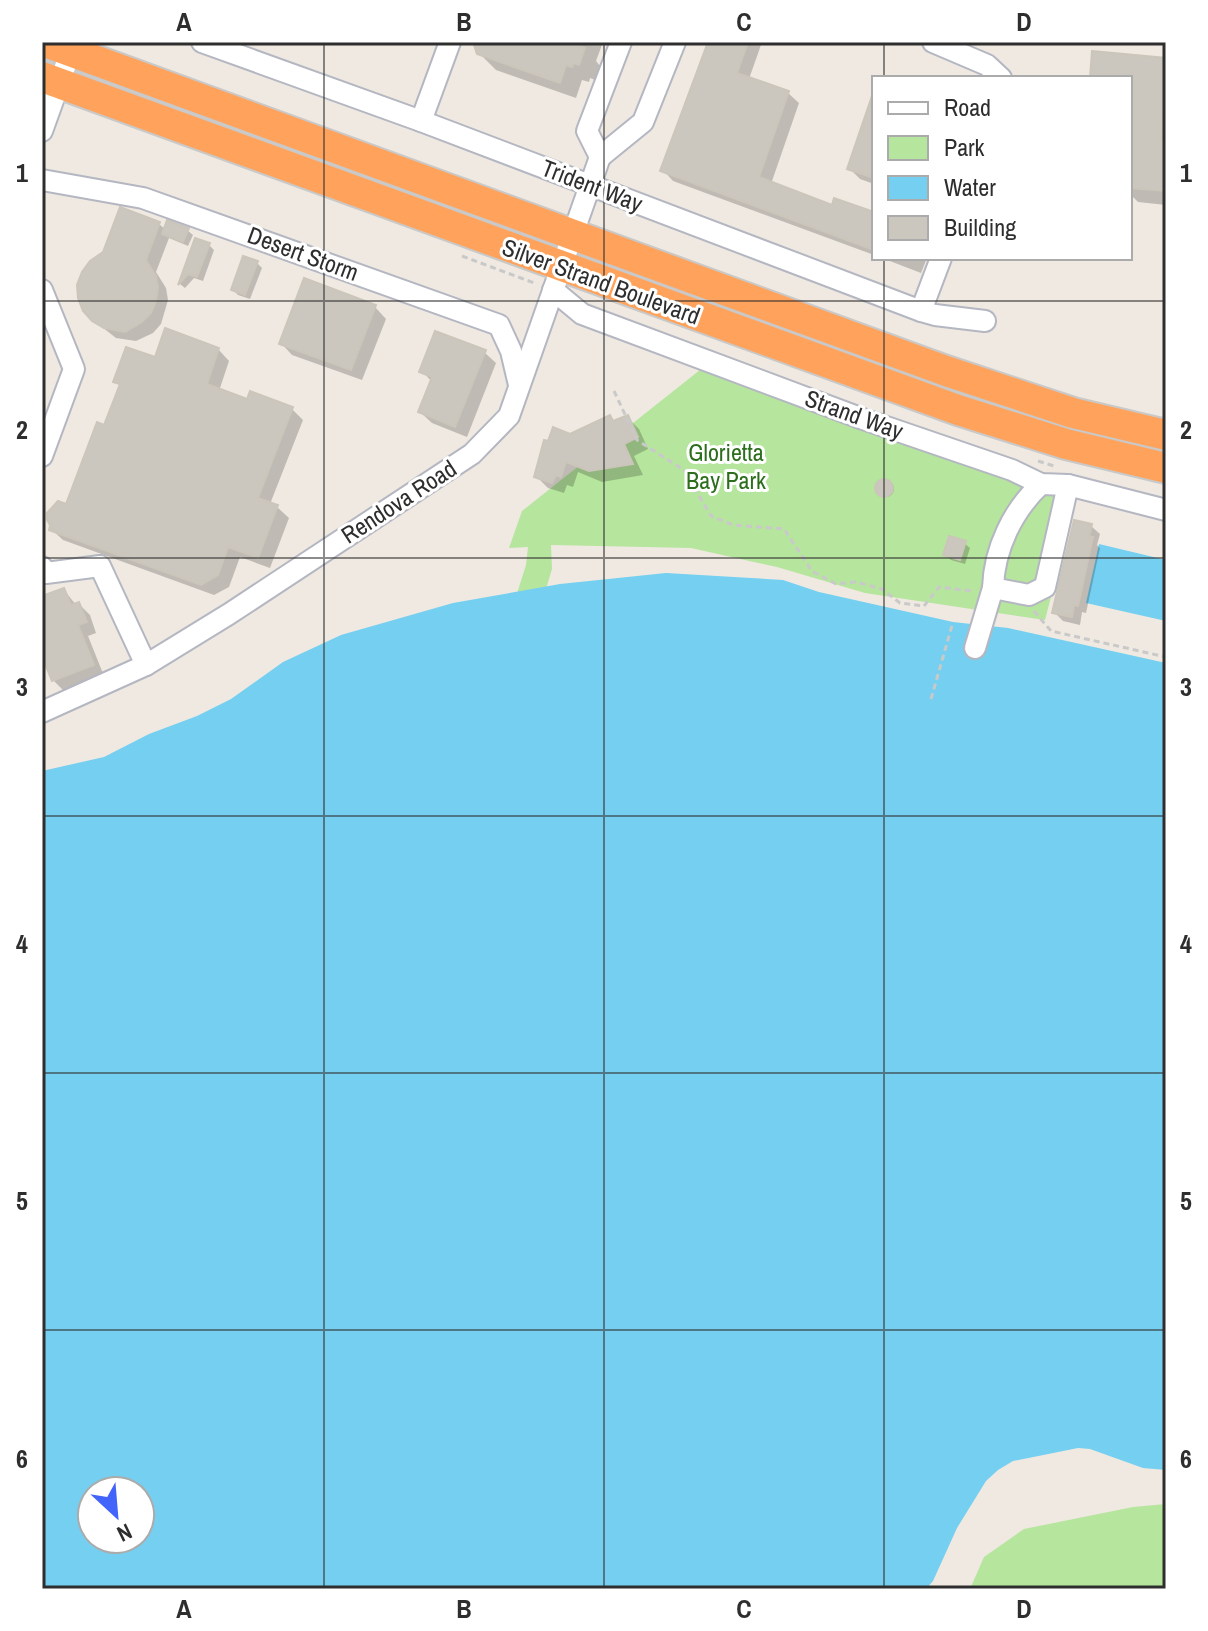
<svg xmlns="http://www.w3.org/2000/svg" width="1208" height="1631" viewBox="0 0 1208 1631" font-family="'Archivo Narrow',sans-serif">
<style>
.green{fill:#b6e59e}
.water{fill:#75cff0;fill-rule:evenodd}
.shadow{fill:#0003}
.building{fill:#cbc7bf;stroke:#cbc5ba;stroke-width:2}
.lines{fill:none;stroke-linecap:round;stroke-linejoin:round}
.minor-casing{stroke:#b4b7c1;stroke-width:24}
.highway-casing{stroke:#c9c9c9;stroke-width:34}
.path{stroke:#c9c9c9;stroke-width:3;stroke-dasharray:6 4;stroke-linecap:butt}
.minor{stroke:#fff;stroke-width:20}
.highway{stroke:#ffa35c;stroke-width:30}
.grid{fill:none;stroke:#2e2e2e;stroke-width:2;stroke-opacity:0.55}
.labels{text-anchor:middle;stroke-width:6;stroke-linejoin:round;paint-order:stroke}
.street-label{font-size:24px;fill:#2e2e2e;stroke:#fff}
.park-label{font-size:24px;fill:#2c6e1b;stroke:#fff}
.neatline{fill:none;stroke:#2e2e2e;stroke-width:3}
.grid-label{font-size:26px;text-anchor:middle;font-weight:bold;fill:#2e2e2e}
</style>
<rect width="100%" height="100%" fill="#efe9e1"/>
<g class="green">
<path d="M 705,366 L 1077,495 L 1045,620 L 865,593 L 777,567 L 691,548 L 551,545 L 552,569 L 522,669 L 496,660 L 526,565 L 528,547 L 509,548 L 522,511 Z"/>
<path d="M 1166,1504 L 1166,1589 L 970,1589 L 984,1557 L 1024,1529 L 1133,1507 Z"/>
</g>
<g class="water">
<path d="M 1099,544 L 1166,560 L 1166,621 L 1086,603 Z"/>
<path d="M 666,573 L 783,580 L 819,592 L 953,622 L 1008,628 L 1166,663 L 1166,1470 L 1143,1468 L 1090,1449 L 1078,1448 L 1013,1461 L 998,1470 L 986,1481 L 957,1528 L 933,1581 L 926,1589 L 42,1589 L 42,771 L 104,757 L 149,734 L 197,716 L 231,699 L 283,662 L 341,635 L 453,603 L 560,584 ZM 92,1491 L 140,1491 L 140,1539 L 92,1539 Z"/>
</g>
<g class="shadow">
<path d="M 479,42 L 603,42 L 596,61 L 600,66 L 595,80 L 590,78 L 589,82 L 582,80 L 576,98 L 496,70 L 479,53 Z"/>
<path d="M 710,42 L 762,42 L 749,79 L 788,93 L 799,103 L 771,184 L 833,207 L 874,214 L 874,255 L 673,181 L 663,170 Z"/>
<path d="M 1166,60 L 1166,205 L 1138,202 L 1130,194 L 1130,78 L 1092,78 Z"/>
<path d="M 874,114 L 874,184 L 860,179 L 849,168 Z"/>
<path d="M 121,210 L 159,224 L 166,230 L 187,230 L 193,235 L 188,246 L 169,238 L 156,272 L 166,288 L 168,300 L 161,324 L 153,333 L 136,341 L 116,338 L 93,320 L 105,253 Z"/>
<path d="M 196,241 L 209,245 L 214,250 L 203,281 L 194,278 L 185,288 L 180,284 Z"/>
<path d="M 882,258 L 927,258 L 921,273 Z"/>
<path d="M 257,263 L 262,268 L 250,299 L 238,295 L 233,290 Z"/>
<path d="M 375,307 L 386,319 L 362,380 L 292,355 L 281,343 Z"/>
<path d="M 218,349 L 229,361 L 219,391 L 248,401 L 291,408 L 303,420 L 270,504 L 277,507 L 289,518 L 270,568 L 240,557 L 229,587 L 214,595 L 63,540 L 51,529 L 67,507 L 106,427 L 121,387 L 115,381 L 156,360 Z"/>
<path d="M 484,352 L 496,363 L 467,437 L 432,423 L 420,412 L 432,382 L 422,371 Z"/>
<path d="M 610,417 L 615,423 L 627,417 L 639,429 L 648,449 L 634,456 L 643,475 L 602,482 L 578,472 L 573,487 L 567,485 L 564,493 L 548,488 L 536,476 L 570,436 Z"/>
<circle cx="886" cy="489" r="8"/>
<path d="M 1091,526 L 1100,534 L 1097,545 L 1100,548 L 1086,613 L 1082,612 L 1080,625 L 1063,621 L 1055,613 Z"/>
<path d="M 964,543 L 970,548 L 965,564 L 951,560 L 946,555 Z"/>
<path d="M 64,590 L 76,605 L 79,604 L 90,615 L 96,633 L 88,636 L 104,676 L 64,691 L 53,680 L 42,651 L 42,598 Z"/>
</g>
<g class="building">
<path d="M 473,42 L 581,42 L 579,46 L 585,48 L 579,65 L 574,63 L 572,67 L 566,65 L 560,83 L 477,54 Z"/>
<path d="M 708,42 L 748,42 L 737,73 L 789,91 L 759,177 L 832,205 L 834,198 L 874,212 L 874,250 L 660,171 Z"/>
<path d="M 1092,51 L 1166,58 L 1166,112 L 1164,112 L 1161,140 L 1166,141 L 1166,191 L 1130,188 L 1130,78 L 1090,78 Z"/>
<path d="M 872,96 L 874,97 L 874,178 L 847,169 Z"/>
<path d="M 120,207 L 160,222 L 146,260 L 156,276 L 158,288 L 156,301 L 151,313 L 142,322 L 125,332 L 104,328 L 92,321 L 83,311 L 78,298 L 77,285 L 82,272 L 90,261 L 103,252 Z"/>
<path d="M 167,220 L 189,228 L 183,242 L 162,234 Z"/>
<path d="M 195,238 L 210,243 L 197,277 L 188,274 L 178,285 Z"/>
<path d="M 243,256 L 258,261 L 245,295 L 231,290 Z"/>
<path d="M 304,278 L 376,305 L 351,370 L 279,344 Z"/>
<path d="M 165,328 L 219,348 L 207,384 L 247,399 L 250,391 L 293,407 L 258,498 L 278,505 L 258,558 L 228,547 L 218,575 L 201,585 L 49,530 L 50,525 L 47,520 L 47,513 L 58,501 L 66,504 L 97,422 L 104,425 L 120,384 L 113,382 L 126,347 L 155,357 Z"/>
<path d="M 435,331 L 486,350 L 455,427 L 418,412 L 432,377 L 419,372 Z"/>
<path d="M 610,415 L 613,421 L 628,415 L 638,437 L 624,444 L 633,464 L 589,471 L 566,462 L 561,477 L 556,475 L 552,483 L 534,477 L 544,440 L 548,441 L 553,427 L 570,434 Z"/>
<circle cx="884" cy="488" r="9"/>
<path d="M 1074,520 L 1092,524 L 1089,537 L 1093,537 L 1078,606 L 1074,605 L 1072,617 L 1052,613 Z"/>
<path d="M 949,536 L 966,541 L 960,560 L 943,555 Z"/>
<path d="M 64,588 L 71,605 L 79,602 L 87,622 L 78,625 L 94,665 L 52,681 L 42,656 L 42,596 Z"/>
</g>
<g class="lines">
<g class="minor-casing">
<g id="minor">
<path d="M 202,42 L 421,121 L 921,311 L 935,315 L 985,321"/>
<path d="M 621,42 L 587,131 L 600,157 L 643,122 L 675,42"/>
<path d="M 933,42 L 987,65 L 1001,78"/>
<path d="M 421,121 L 450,42"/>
<path d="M 42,131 L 74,42"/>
<path d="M 42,180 L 143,198 L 499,325 L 511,351 L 519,385"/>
<path d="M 42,290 L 74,369 L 42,456"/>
<path d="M 553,290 L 582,314 L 863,419 L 1012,470 L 1041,484 L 1068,485 L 1166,510"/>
<path d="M 921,311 L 941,258"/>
<path d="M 1041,484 C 1013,510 994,549 993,588 L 1029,595 L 1045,587 L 1068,485"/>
<path d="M 42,567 L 46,573 L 100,566 L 146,665"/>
<path d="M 975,648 L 993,588"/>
<path d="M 42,712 L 146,665 L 229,614 L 472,454 L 509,416 L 600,157"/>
</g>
</g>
<g class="highway-casing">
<g id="highway">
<path d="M 45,42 L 946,371 L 1073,413 L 1166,435"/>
<path d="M 42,77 L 958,410 L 1066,444 L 1166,468"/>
</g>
</g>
<g class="path">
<path d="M 462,256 L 537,284"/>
<path d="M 614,391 L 637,440 L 684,470 L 711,516 L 733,525 L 784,529 L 812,571 L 836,584 L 856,582 L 882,589 L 900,603 L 924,606 L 939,587 L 972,591"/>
<path d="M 1038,461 L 1054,466"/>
<path d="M 1034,611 L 1051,631 L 1166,657"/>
<path d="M 931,699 L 953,622"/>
</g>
<use href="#minor" class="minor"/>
<use href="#highway" class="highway"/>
</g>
<path class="grid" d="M 324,42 L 324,1589M 604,42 L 604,1589M 884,42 L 884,78M 884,258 L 884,1589M 42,301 L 1166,301M 42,558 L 1166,558M 42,816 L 1166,816M 42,1073 L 1166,1073M 42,1330 L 1166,1330"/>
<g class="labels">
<g class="street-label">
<text transform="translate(592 186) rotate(21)" y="8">Trident Way</text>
<text transform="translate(303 254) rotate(20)" y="8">Desert Storm</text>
<text transform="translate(601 282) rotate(20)" y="8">Silver Strand Boulevard</text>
<text transform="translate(854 415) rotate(20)" y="8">Strand Way</text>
<text transform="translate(399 502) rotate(-33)" y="8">Rendova Road</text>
</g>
<g class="park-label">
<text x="726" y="461">Glorietta<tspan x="726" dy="28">Bay Park</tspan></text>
</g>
</g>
<rect width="1208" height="1631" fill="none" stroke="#ffffff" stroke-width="88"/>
<rect x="872" y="76" width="260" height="184" fill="#ffffff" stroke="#ababab" stroke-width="2"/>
<rect x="888" y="102" width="40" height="12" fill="#ffffff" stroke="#ababab" stroke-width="2"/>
<text x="944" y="116" font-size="24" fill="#2e2e2e">Road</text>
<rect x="888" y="136" width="40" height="24" fill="#b6e59e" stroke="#ababab" stroke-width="2"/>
<text x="944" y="156" font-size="24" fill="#2e2e2e">Park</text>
<rect x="888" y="176" width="40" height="24" fill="#75cff0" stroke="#ababab" stroke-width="2"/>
<text x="944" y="196" font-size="24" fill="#2e2e2e">Water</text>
<rect x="888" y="216" width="40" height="24" fill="#cbc7bf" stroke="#ababab" stroke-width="2"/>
<text x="944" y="236" font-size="24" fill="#2e2e2e">Building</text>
<g transform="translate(116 1515) rotate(154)"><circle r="38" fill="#ffffff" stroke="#ababab" stroke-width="2"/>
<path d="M0-6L14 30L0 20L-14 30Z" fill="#4264fb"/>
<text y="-12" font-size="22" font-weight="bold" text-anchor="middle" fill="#2e2e2e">N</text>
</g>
<rect x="44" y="44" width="1120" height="1543" class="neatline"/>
<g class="grid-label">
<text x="184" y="31">A</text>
<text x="464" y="31">B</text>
<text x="744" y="31">C</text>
<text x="1024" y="31">D</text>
<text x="22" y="182">1</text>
<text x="1186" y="182">1</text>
<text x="22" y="439">2</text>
<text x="1186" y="439">2</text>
<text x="22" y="696">3</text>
<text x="1186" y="696">3</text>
<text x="22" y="953">4</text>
<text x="1186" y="953">4</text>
<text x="22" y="1210">5</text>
<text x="1186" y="1210">5</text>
<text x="22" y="1468">6</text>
<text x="1186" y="1468">6</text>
<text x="184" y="1618">A</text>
<text x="464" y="1618">B</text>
<text x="744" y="1618">C</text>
<text x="1024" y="1618">D</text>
</g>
</svg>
